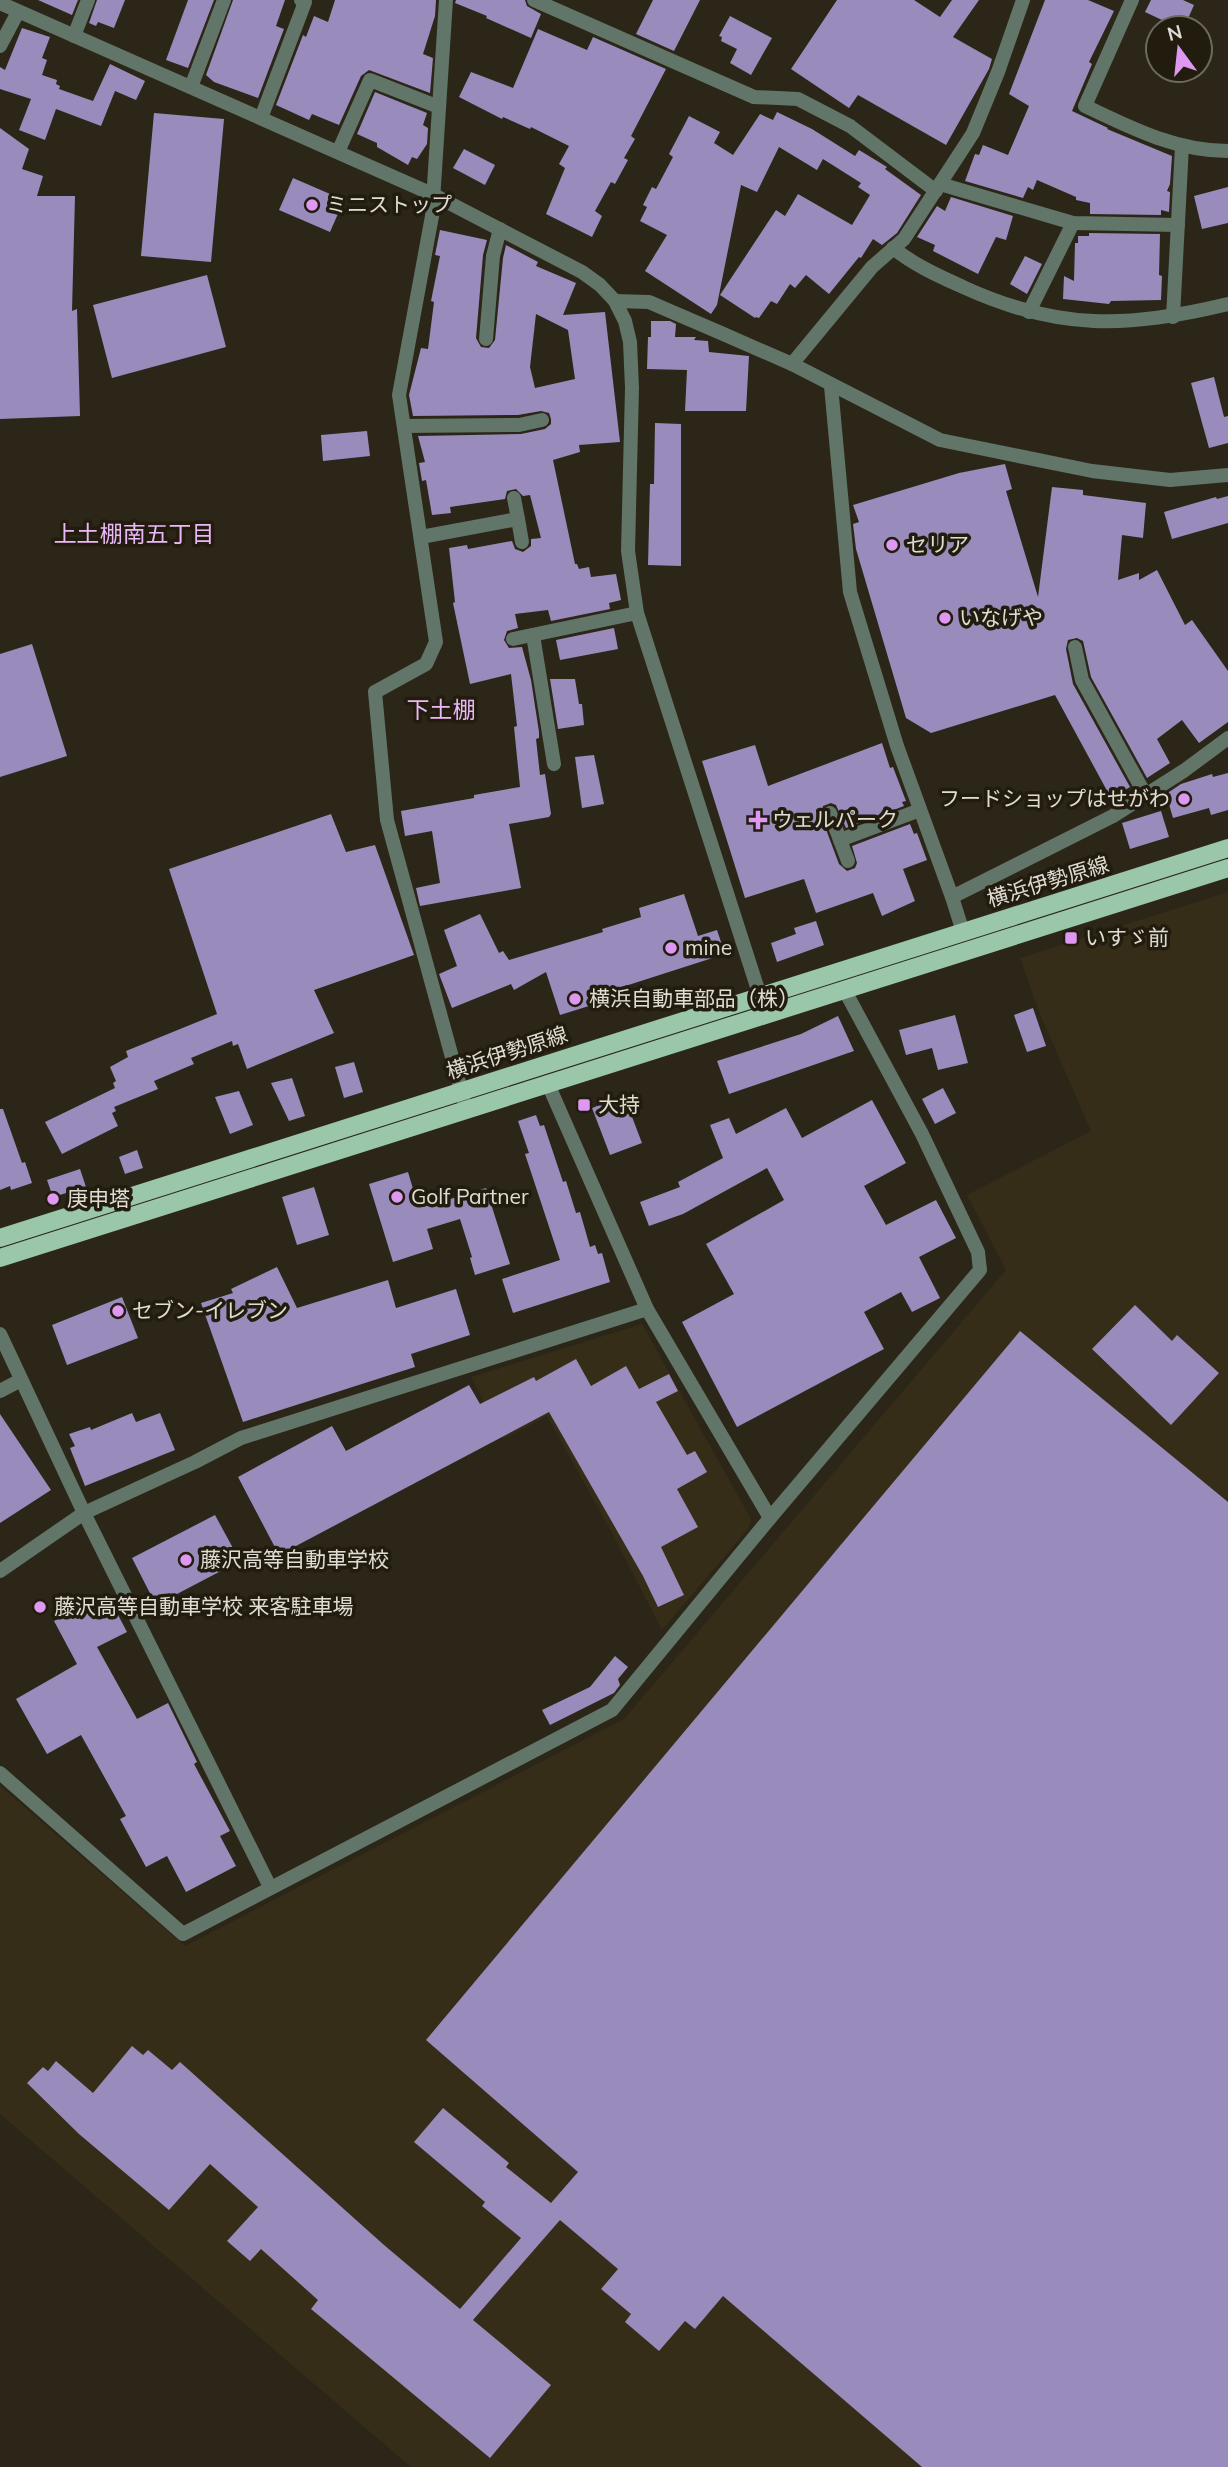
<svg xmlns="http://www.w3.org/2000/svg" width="1228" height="2467" viewBox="0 0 1228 2467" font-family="Mulish,'Noto Sans JP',sans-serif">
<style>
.built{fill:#362d19}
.building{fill:#998cbc;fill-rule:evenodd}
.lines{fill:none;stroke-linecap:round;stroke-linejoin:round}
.minor{stroke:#617568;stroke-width:14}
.tertiary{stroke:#617568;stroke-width:14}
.primary{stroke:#9ac6aa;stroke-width:18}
.poi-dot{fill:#de98f2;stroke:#221c0f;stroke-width:2.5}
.labels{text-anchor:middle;stroke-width:7;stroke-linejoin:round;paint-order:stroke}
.poi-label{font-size:21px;fill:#e0dcd3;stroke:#221c0f;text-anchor:start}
.street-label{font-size:21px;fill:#e0dcd3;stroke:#221c0f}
.neighbourhood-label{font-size:23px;fill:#e9b8f7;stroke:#221c0f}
</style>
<rect width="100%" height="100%" fill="#2b2618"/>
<g class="built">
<path d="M 1228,892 L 1228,2467 L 411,2467 L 0,2114 L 0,1786 L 185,1946 L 624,1719 L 1006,1270 L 967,1195 L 1091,1131 L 1040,1014 L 1020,958 Z"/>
<path d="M 642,1324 L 751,1519 L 748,1529 L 662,1630 L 612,1533 L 547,1416 L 503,1439 L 471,1377 Z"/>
</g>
<g class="building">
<path d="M 38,0 L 78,0 L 72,15 Z"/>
<path d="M 97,0 L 125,0 L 114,28 L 98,22 L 96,26 L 89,23 Z"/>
<path d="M 188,0 L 214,0 L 188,68 L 166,60 Z"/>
<path d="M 233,0 L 285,0 L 276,26 L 284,29 L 258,98 L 214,82 L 206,75 Z"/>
<path d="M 335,0 L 436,0 L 435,16 L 423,54 L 433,58 L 430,93 L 369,70 L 361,76 L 339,125 L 312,114 L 309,120 L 276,105 L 303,35 L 306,37 L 314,16 L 328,22 Z"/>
<path d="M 456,0 L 525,0 L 527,6 L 541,14 L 531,38 L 486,18 L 487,16 L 455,3 Z"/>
<path d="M 653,0 L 700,0 L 674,51 L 636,34 Z"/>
<path d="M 837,0 L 914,0 L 940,17 L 952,0 L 979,0 L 953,37 L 992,59 L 989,69 L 946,145 L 858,95 L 849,108 L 791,69 Z"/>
<path d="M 1045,0 L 1088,0 L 1114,11 L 1089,62 L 1092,64 L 1072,111 L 1108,128 L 1107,129 L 1172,156 L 1170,184 L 1167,191 L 1170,192 L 1169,212 L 1161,210 L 1161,215 L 1090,214 L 1090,203 L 1076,200 L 1076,197 L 1037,180 L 1033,190 L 1028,187 L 1023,198 L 965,181 L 975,154 L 979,155 L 983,145 L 1008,155 L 1029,106 L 1009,94 Z"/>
<path d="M 1151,0 L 1183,0 L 1194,5 L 1184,28 L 1179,28 L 1145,12 Z"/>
<path d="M 730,16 L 772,38 L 751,75 L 730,63 L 737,49 L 721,41 L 722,37 L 719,36 Z"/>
<path d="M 22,28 L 50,37 L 42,58 L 47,60 L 42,75 L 57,80 L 56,84 L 60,86 L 59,89 L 93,101 L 110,64 L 145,81 L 136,100 L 115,91 L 101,126 L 56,109 L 45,140 L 19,130 L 31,99 L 0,89 L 0,67 L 5,70 Z"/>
<path d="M 538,29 L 587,50 L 593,37 L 666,69 L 631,136 L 635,139 L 624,158 L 628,160 L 615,184 L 611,182 L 595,211 L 602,216 L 592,237 L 546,214 L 565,168 L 559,164 L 569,146 L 531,127 L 530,129 L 503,117 L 502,119 L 459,97 L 471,72 L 513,88 Z"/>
<path d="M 375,92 L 427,113 L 423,125 L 428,128 L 427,144 L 417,159 L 412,157 L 408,165 L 377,147 L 377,143 L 357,134 Z"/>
<path d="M 777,112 L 812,129 L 855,156 L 859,150 L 887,167 L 885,169 L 921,195 L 897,233 L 882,245 L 873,239 L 861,258 L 859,257 L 829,294 L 806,275 L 795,288 L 790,284 L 777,304 L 771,301 L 759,318 L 756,317 L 755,318 L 720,295 L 776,210 L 785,216 L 798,194 L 852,225 L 870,195 L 858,187 L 861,183 L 823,159 L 817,170 L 779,147 L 757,192 L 741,185 L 717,305 L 711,314 L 645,271 L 667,235 L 640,221 L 647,207 L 643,205 L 652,187 L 656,189 L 673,157 L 669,154 L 689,116 L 720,132 L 714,143 L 733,155 L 760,114 L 773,120 Z"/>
<path d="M 154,113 L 224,119 L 211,262 L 141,256 Z"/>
<path d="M 0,128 L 29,149 L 22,169 L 43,176 L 37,196 L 75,196 L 72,311 L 77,309 L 80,416 L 0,419 Z"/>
<path d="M 464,149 L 495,165 L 485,185 L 453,168 Z"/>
<path d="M 293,178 L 344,200 L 330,232 L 279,210 Z"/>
<path d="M 1228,187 L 1228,223 L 1202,229 L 1194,196 Z"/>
<path d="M 951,197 L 1013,216 L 1006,240 L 996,237 L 978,274 L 933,251 L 935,245 L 917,237 L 937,206 L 945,211 Z"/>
<path d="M 440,230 L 487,240 L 483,255 L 476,338 L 481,347 L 489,348 L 495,340 L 503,258 L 506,245 L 538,262 L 536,266 L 576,283 L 563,315 L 605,312 L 620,442 L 579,445 L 580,452 L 553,460 L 575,564 L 577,564 L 579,569 L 589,567 L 591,577 L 616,574 L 621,600 L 609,603 L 610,609 L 551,621 L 548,610 L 515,614 L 518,628 L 507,631 L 504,640 L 509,648 L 522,647 L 531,680 L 539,732 L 539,738 L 536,739 L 540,775 L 545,774 L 551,814 L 549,817 L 509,824 L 521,888 L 420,906 L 416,888 L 440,883 L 432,831 L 405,836 L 401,811 L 474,798 L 474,795 L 520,787 L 514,727 L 517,726 L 511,674 L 470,684 L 453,603 L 455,602 L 449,548 L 467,545 L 468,549 L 512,541 L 515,549 L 523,552 L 531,546 L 531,539 L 541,538 L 530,495 L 523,496 L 516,489 L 507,491 L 505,499 L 450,507 L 451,513 L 432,515 L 426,480 L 422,481 L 419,463 L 425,462 L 418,436 L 521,434 L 545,429 L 551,424 L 551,419 L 549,413 L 541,411 L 518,415 L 413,416 L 409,395 L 421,348 L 428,349 L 434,302 L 431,301 L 440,256 L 435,255 ZM 536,314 L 568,330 L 575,379 L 535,388 L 530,367 Z"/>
<path d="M 1089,233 L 1160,234 L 1159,275 L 1162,276 L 1161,300 L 1111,301 L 1109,304 L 1063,299 L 1064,276 L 1074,281 L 1075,243 L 1078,243 L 1078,236 L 1089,236 Z"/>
<path d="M 1025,256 L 1042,264 L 1027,294 L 1010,284 Z"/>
<path d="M 207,275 L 226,347 L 112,378 L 93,305 Z"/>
<path d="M 651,321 L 670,321 L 676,324 L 675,337 L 696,337 L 694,340 L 708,341 L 709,352 L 749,356 L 746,411 L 685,411 L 687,370 L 647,369 L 648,337 L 651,337 Z"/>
<path d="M 1214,377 L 1224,417 L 1228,416 L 1228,443 L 1209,448 L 1191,383 Z"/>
<path d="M 655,423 L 681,424 L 681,566 L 648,565 L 650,484 L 654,484 Z"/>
<path d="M 367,431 L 370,456 L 323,461 L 321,435 Z"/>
<path d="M 1005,464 L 1012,489 L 1006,491 L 1038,597 L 1052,487 L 1083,490 L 1083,495 L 1146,503 L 1143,538 L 1122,535 L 1118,580 L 1139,573 L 1139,580 L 1157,570 L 1185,625 L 1192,620 L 1228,671 L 1228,722 L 1199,743 L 1182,720 L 1157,739 L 1170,763 L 1147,778 L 1091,677 L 1083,641 L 1077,638 L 1068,640 L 1066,649 L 1073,684 L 1130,787 L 1111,798 L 1055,695 L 931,733 L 906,718 L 856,549 L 853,524 L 859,522 L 853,505 L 959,473 Z"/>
<path d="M 1228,496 L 1228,523 L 1172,539 L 1164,512 L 1216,497 L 1217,499 Z"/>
<path d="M 614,628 L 618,649 L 560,660 L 556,640 Z"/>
<path d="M 32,644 L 67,756 L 0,777 L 0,654 Z"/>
<path d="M 550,679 L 575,679 L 579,704 L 582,704 L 584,725 L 558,729 Z"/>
<path d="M 882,743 L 890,768 L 893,767 L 906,801 L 902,802 L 904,806 L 846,828 L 836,805 L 831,803 L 823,806 L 821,816 L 839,864 L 847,871 L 855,868 L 857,863 L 852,846 L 910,824 L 914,834 L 917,833 L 927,860 L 903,869 L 915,901 L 882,916 L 873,893 L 816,913 L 804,879 L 745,898 L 702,761 L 755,745 L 768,786 Z"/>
<path d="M 594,755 L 604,804 L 582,808 L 575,757 Z"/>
<path d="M 1228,773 L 1228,810 L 1211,815 L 1209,808 L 1173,818 L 1166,794 L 1181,784 L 1212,774 L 1213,777 Z"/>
<path d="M 1161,811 L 1169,837 L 1130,849 L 1122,823 Z"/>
<path d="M 331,814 L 346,852 L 375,845 L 414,955 L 314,990 L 334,1033 L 247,1069 L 238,1044 L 233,1046 L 232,1041 L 191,1058 L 194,1064 L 154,1081 L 158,1089 L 114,1107 L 116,1111 L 112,1113 L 118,1126 L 62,1154 L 45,1122 L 115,1088 L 113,1083 L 116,1081 L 110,1067 L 128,1057 L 126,1051 L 217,1014 L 169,869 Z"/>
<path d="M 684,894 L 698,936 L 717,930 L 725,954 L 619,988 L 621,996 L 560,1015 L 546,972 L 514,990 L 511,984 L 452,1008 L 439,974 L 457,966 L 444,930 L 480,914 L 499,953 L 503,951 L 509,960 L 603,932 L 602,929 L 641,917 L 639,908 Z"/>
<path d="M 816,921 L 824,945 L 777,962 L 771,943 L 796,934 L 794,928 Z"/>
<path d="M 1033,1008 L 1046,1046 L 1027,1052 L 1014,1015 Z"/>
<path d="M 955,1015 L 968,1063 L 938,1070 L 932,1048 L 906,1055 L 899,1030 Z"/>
<path d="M 838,1016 L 854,1051 L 729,1094 L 717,1061 L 801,1034 Z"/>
<path d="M 354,1062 L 363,1092 L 344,1098 L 335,1067 Z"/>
<path d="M 292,1078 L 305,1116 L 289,1121 L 271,1083 Z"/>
<path d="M 943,1088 L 956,1113 L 935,1124 L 922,1099 Z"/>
<path d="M 239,1091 L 253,1125 L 230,1134 L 215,1097 Z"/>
<path d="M 624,1096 L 642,1143 L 610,1155 L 592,1108 Z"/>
<path d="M 872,1100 L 906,1163 L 864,1186 L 886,1225 L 936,1200 L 956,1238 L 919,1257 L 940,1298 L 912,1312 L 901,1292 L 864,1312 L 884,1349 L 737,1427 L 682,1322 L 734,1294 L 706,1244 L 784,1200 L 767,1168 L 683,1214 L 649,1226 L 640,1202 L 680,1187 L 678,1182 L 723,1158 L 710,1125 L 729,1118 L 736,1134 L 786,1108 L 802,1138 Z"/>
<path d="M 0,1109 L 3,1109 L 22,1163 L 25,1162 L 32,1183 L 11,1190 L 10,1186 L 0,1190 Z"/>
<path d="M 536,1115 L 540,1126 L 544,1125 L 563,1182 L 566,1181 L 576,1213 L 580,1212 L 590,1247 L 595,1245 L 598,1254 L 602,1253 L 610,1282 L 513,1313 L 502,1279 L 560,1260 L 525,1154 L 529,1153 L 518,1121 Z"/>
<path d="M 137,1150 L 143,1168 L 125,1174 L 119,1157 Z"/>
<path d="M 80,1169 L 86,1187 L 53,1197 L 47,1180 Z"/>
<path d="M 408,1172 L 416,1199 L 425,1196 L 428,1206 L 486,1188 L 510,1264 L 475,1275 L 470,1258 L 472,1257 L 460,1219 L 427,1229 L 433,1249 L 393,1262 L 369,1184 Z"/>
<path d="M 314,1187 L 329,1235 L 297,1245 L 282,1197 Z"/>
<path d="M 277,1267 L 297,1308 L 388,1280 L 396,1308 L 456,1289 L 470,1335 L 411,1354 L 415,1367 L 243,1422 L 201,1303 L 233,1293 L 231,1289 Z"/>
<path d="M 122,1297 L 138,1338 L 67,1365 L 52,1325 Z"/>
<path d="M 1135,1305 L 1172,1341 L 1177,1335 L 1219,1373 L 1171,1425 L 1092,1349 Z"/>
<path d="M 1020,1331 L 1228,1502 L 1228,2467 L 922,2467 L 723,2296 L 695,2329 L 685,2321 L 659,2351 L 625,2322 L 631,2314 L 601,2289 L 618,2269 L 560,2220 L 473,2320 L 551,2385 L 490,2458 L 311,2309 L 318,2300 L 261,2249 L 250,2261 L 227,2241 L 258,2207 L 210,2164 L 169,2210 L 79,2134 L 27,2083 L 43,2067 L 48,2071 L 56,2061 L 93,2093 L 132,2046 L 143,2055 L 148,2050 L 172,2070 L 180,2062 L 384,2245 L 460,2309 L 521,2238 L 482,2206 L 485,2202 L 414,2142 L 443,2108 L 509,2163 L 506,2167 L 551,2203 L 578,2172 L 426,2040 Z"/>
<path d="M 576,1359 L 591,1386 L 626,1366 L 639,1389 L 669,1374 L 678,1391 L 656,1402 L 687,1455 L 695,1451 L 707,1472 L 677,1489 L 698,1527 L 661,1547 L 684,1595 L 658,1607 L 643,1576 L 549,1412 L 279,1555 L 238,1477 L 332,1426 L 346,1451 L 469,1385 L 480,1404 L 534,1377 L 536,1381 Z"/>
<path d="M 132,1413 L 136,1422 L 160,1413 L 175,1450 L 85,1486 L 70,1448 L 75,1446 L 69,1434 L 90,1427 L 91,1430 Z"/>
<path d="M 0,1414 L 51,1490 L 0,1523 Z"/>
<path d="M 215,1515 L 240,1561 L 156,1605 L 132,1558 Z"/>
<path d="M 107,1594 L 127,1632 L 97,1647 L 137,1719 L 168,1703 L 197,1762 L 194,1764 L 230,1831 L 220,1836 L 236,1866 L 186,1892 L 167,1856 L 146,1867 L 120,1819 L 126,1816 L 81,1735 L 47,1754 L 16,1699 L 77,1664 L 54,1621 Z"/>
<path d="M 615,1656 L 628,1667 L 618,1679 L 620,1685 L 614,1693 L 550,1725 L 542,1710 L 590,1687 Z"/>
</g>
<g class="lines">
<g class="minor">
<path d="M 446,0 L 432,216 L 399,395 L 436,642 L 426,664 L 375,692 L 387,820 L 464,1101"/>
<path d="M 534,0 L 754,97 L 798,99 L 850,126 L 936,191"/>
<path d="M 1132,0 L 1085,106 C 1131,128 1176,151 1228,151"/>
<path d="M 74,36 L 88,0"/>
<path d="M 0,46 L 18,12"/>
<path d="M 191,87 L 224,0"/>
<path d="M 261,118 L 305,2 L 301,0"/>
<path d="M 338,152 L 370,80 L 439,107"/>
<path d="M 940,184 L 1073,223 L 1178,225"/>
<path d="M 893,248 C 914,265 939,276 963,287 C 1059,331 1127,328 1228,304"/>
<path d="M 615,301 L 649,302 L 721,333 L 792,364 L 940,440 L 1092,471 L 1170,480 L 1228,475"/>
<path d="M 1029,312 L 1073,223"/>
<path d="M 1173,317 L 1182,146"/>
<path d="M 486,339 L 493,256 L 500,229"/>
<path d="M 792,364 L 872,267 L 904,239 L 973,133 L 998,72 L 1023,0"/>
<path d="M 831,386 L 850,592 L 897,746 L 952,897"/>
<path d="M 404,426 L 519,425 L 542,420"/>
<path d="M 518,519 L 522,542"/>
<path d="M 421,537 L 518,519 L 514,498"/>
<path d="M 533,635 L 554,764"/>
<path d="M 513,639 L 637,613"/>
<path d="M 1075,647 L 1082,680 L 1146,796"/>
<path d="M 830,813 L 840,840 L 920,810"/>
<path d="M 840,840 L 848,861"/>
<path d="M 963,932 L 952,897 L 1113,816 L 1185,770 L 1228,738"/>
<path d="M 548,1084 L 647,1309 L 770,1518"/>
<path d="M 0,1334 L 84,1513 L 270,1887"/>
<path d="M 0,1391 L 21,1380"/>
<path d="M 0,1571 L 84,1513 L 195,1462 L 241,1438 L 647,1309"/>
<path d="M 0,1773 L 183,1934 L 612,1710 L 770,1518 L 980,1270 L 978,1252 L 922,1134 L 844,989"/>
</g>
<path class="tertiary" d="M 0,3 L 432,194 L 582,272 L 600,285 L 615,301 L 625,321 L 630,342 L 632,388 L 628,551 L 637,613 L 760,996"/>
<g class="primary">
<path d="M 0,1238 L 1228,848"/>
<path d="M 0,1258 L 1228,868"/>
</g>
</g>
<g class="poi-dot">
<circle cx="312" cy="205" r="7"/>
<circle cx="892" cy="545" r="7"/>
<circle cx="945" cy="618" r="7"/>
<circle cx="1184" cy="799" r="7"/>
<path d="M754.5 809.5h7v7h7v7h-7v7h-7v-7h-7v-7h7z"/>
<rect x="1064" y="931" width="14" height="14" rx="3.5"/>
<circle cx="671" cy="948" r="7"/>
<circle cx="575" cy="999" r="7"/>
<rect x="577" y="1098" width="14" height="14" rx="3.5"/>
<circle cx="397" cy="1197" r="7"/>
<circle cx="53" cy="1199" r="7"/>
<circle cx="118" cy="1311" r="7"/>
<circle cx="186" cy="1560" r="7"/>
<circle cx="40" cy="1607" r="7"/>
</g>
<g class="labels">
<g class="poi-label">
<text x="326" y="212">ミニストップ</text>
<text x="906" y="552">セリア</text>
<text x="959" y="625">いなげや</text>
<text x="1170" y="806" text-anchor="end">フードショップはせがわ</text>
<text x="772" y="827">ウェルパーク</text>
<text x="1085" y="945">いすゞ前</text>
<text x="685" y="955">mine</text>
<text x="589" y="1006">横浜自動車部品（株）</text>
<text x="598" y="1112">大持</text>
<text x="411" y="1204">Golf Partner</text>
<text x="67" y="1206">庚申塔</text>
<text x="132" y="1318">セブン-イレブン</text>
<text x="200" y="1567">藤沢高等自動車学校</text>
<text x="54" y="1614">藤沢高等自動車学校 来客駐車場</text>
</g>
<g class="street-label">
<text transform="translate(1048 882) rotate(-17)" y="7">横浜伊勢原線</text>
<text transform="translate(507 1053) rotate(-18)" y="7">横浜伊勢原線</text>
</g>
<g class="neighbourhood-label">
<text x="134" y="542">上土棚南五丁目</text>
<text x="441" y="718">下土棚</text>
</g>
</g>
<g transform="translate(1179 49) rotate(345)"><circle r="33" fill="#221c0f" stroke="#6e695d" stroke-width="2"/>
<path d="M0-5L12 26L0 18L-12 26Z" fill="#de98f2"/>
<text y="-10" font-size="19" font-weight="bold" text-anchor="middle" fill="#e0dcd3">N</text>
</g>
</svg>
